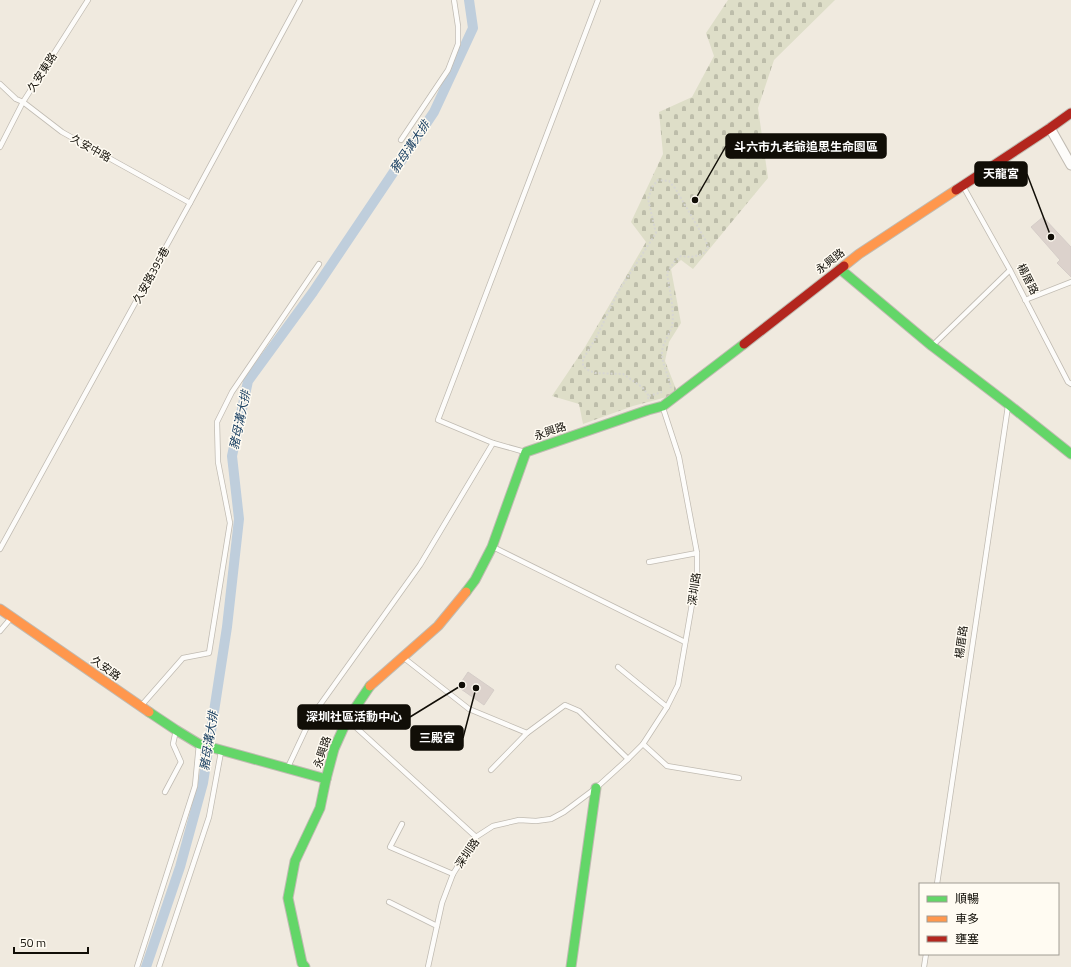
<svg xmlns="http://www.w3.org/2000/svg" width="1071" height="967" viewBox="0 0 1071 967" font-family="'Titillium Web','Noto Sans TC',sans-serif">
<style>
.cemetery{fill:url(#cemetery-stones)}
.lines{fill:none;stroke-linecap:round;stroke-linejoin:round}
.canal{stroke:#bfcedc;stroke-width:10}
.building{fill:#dcd2cc;stroke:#d5cdc8}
.lane-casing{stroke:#c0bbb2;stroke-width:6}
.street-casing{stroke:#c0bbb2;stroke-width:11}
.fast-casing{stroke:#c0bbb2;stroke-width:11}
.slow-casing{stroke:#c0bbb2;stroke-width:11}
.jam-casing{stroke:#c0bbb2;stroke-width:11}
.path{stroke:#d7d6d2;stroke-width:2;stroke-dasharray:2 2;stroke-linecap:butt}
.lane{stroke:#fdfcfa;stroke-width:4.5}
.street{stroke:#fdfcfa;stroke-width:9}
.fast{stroke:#63d668;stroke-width:9}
.slow{stroke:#ff974d;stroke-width:9}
.jam{stroke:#b3261e;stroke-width:9}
.labels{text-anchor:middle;stroke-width:3;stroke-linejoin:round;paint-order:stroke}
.street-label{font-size:11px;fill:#110e07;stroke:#fffbf2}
.water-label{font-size:12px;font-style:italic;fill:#1d4264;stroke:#fffbf2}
.leader{fill:none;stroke:#110e07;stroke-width:1.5}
.callout-dot{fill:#110e07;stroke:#fffbf2;stroke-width:1.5}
.callout{fill:#110e07;stroke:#110e07;stroke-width:1.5}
.callout-label{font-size:12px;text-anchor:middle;font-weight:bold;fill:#fff}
</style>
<defs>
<pattern id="cemetery-stones" width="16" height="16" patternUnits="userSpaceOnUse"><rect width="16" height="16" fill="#dedec8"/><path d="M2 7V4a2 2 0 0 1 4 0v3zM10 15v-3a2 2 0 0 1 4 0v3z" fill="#bdbdaa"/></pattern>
</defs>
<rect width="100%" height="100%" fill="#f0eadf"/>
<path class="cemetery" d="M 728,0 L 835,0 L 774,60 L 758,108 L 768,178 L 693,269 L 681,260 L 671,269 L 681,323 L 669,342 L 665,361 L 678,394 L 633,406 L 583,424 L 579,404 L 552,396 L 585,347 L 646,242 L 631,222 L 663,154 L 659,112 L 692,97 L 714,56 L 706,33 Z"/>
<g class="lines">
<path class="canal" d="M 146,967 L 180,867 L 203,783 L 227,627 L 239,519 L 232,456 L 248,381 L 313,292 L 434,112 L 473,28 L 469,0"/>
</g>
<g class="building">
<path d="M 1043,217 L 1071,247 L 1071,277 L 1057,263 L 1060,260 L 1031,227 Z"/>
<path d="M 468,672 L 494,690 L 484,705 L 458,687 Z"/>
</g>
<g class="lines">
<g class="lane-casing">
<g id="lane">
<path d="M 0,84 L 16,99 L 23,102 L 62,132 L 190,203"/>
<path d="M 401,140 L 448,70 L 458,44 L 458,26 L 454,0"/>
<path d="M 0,147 L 23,102 L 88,0"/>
<path d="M 963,186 L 1010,270 L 1068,382 L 1071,384"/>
<path d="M 1025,300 L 1071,282"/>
<path d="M 932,346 L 1010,270"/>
<path d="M 525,452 L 493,443 L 438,420 L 598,0"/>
<path d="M 493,547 L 685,642"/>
<path d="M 0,549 L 190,203 L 300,0"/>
<path d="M 649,562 L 697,553"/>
<path d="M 0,631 L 11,618"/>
<path d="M 404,658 L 469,709 L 527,733"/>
<path d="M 618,667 L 667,707"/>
<path d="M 141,706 L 183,658 L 209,653 L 230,523 L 218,462 L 217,422 L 232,392 L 319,264"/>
<path d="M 349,721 L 476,837"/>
<path d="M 643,744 L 667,766 L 739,778"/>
<path d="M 288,767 L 312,716 L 420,565 L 493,443"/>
<path d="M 491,770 L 527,733 L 565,705 L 579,711 L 628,759"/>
<path d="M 165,792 L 181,762 L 173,744 L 176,730"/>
<path d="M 402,824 L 390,847 L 453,874"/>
<path d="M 937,884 L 1008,406"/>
<path d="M 389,902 L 437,926"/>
<path d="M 137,967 L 195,786 L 199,744"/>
<path d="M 159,967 L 209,817 L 221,752"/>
<path d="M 428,967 L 442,903 L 453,874 L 476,837 L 493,826 L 519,820 L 536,821 L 551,819 L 564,812 L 596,788 L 628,759 L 643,744 L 667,707 L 678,685 L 697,575 L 697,553 L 679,457 L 663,408"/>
<path d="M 924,967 L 926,954"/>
</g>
</g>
<g class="street-casing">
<path id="street" d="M 1050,128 L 1071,165"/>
</g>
<g class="fast-casing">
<g id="fast">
<path d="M 840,269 L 932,346 L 1008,404 L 1071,454"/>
<path d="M 466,592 L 475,580 L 492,547 L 526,452 L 648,410 L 663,406 L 744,344"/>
<path d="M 149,712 L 176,730 L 199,744 L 326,779"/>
<path d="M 305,967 L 302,963 L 288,898 L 295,861 L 320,808 L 326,779 L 334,749 L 347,720 L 370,686"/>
<path d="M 571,967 L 596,788"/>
</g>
</g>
<g class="slow-casing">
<g id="slow">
<path d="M 844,266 L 859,254 L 956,190"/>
<path d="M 0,609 L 149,712"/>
<path d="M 370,686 L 438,626 L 466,592"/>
</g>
</g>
<g class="jam-casing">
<g id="jam">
<path d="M 956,190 L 1050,128 L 1071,113"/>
<path d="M 744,344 L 844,266"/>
</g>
</g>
<g class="path">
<path d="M 649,396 L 662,392"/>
<path d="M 648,399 L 649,396 L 642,387 L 623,374 L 595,373 L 588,370 L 583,366 L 583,359 L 596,338 L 618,292 L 656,233 L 648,199 L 652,187 L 658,180 L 669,181 L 675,188 L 706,241 L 708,248 L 703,254 L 691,257 L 681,256 L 674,262 L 667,273 C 669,288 675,311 672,326 C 669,336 661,345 662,355 C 663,365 669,377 671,388"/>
</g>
<use href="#lane" class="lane"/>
<use href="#street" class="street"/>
<use href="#fast" class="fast"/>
<use href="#slow" class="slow"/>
<use href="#jam" class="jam"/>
</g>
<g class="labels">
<g class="street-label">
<text transform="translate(42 72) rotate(-57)" y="4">久安東路</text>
<text transform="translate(91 148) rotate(29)" y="4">久安中路</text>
<text transform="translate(830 261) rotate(-38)" y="4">永興路</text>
<text transform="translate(151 275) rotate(-61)" y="4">久安路395巷</text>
<text transform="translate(1028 279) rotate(63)" y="4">楊厝路</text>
<text transform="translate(550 431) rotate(-19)" y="4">永興路</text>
<text transform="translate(694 589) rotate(-82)" y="4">深圳路</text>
<text transform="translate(961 642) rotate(-82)" y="4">楊厝路</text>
<text transform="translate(106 668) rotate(35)" y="4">久安路</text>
<text transform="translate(322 752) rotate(-72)" y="4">永興路</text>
<text transform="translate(467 853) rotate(-56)" y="4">深圳路</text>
</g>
<g class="water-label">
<text transform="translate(410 147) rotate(-56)" y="4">豬母溝大排</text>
<text transform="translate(240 420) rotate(-78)" y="4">豬母溝大排</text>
<text transform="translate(209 741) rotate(-81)" y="4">豬母溝大排</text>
</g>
</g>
<path class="leader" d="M695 200L726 146M1051 237L1027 174M462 685L410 717M476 688L463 738"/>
<g class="callout-dot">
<circle cx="695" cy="200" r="4"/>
<circle cx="1051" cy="237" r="4"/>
<circle cx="462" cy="685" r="4"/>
<circle cx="476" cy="688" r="4"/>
</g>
<g class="callout">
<rect x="726" y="134" width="160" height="24" rx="4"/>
<rect x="975" y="162" width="52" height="24" rx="4"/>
<rect x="298" y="705" width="112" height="24" rx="4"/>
<rect x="411" y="726" width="52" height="24" rx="4"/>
</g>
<g class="callout-label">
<text x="806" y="151">斗六市九老爺追思生命園區</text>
<text x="1001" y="178">天龍宮</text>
<text x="354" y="721">深圳社區活動中心</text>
<text x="437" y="742">三殿宮</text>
</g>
<rect x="919" y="883" width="140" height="72" fill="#fffbf2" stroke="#a09c94"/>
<rect x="927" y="896" width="20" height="6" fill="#63d668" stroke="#a09c94"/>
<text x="955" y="903" font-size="12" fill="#110e07">順暢</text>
<rect x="927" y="916" width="20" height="6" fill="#ff974d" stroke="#a09c94"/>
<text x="955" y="923" font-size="12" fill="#110e07">車多</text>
<rect x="927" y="936" width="20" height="6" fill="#b3261e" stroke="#a09c94"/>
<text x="955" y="943" font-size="12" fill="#110e07">壅塞</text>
<path d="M14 947v6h74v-6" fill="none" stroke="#110e07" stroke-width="2"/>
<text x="20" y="947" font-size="12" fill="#110e07" stroke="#fffbf2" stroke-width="3" paint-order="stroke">50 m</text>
</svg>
